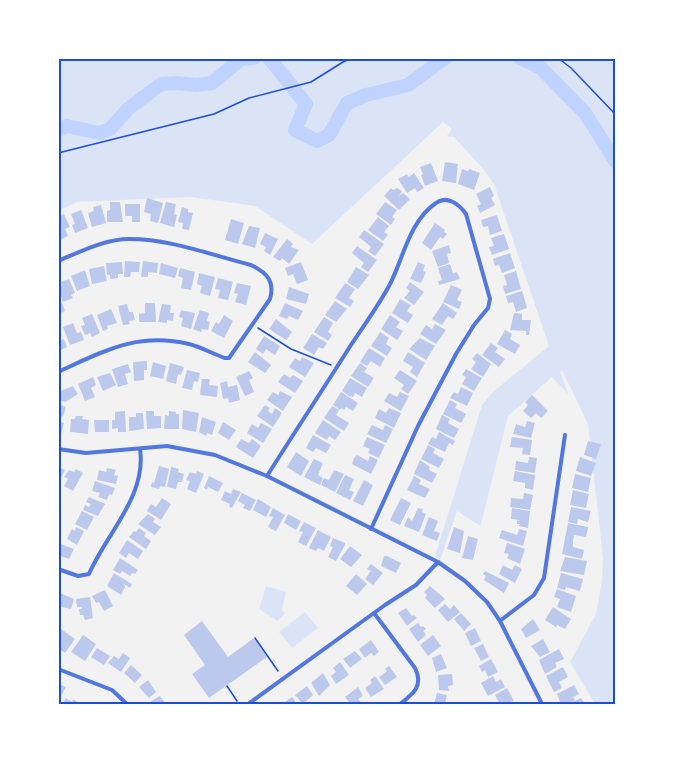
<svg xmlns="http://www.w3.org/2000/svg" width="674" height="763" viewBox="0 0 674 763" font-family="'Titillium Web',sans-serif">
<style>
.green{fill:#dbe4f7}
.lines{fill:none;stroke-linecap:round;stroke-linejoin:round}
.river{stroke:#bfd3fe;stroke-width:14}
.building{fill:#bdc9ec}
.path{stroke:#1d4ed8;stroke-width:1.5}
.minor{stroke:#5277de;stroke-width:4}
.neatline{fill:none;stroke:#1d4ed8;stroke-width:2}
</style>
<rect width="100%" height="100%" fill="#f2f2f2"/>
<g class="green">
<path d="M 58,59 L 615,59 L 615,704 L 595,704 L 570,662 L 596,614 L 602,580 L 603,558 L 588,424 L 562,370 L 560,372 L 568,394 L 552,377 L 508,416 L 481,524 L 480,526 L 457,511 L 440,560 L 435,556 L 482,405 L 494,391 L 549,346 L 494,184 L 483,169 L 454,137 L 447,136 L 452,129 L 443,122 L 312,244 L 255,206 L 191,197 L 77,202 L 59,211 Z"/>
<path d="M 266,586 L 286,592 L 282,610 L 285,614 L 277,621 L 259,609 Z"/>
<path d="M 305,612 L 318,628 L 292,648 L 279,632 Z"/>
</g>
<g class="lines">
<g class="river">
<path d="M 269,58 L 306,104 L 295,130 L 317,141 L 329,135 L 347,103 L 366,95 L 408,85 L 445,58"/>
<path d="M 520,58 L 541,68 L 585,113 L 616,162"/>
<path d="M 58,130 L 67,126 L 99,133 L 110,129 L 129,108 L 161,84 L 176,83 L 196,85 L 212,83 L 241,59 L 254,58"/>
</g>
</g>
<g class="building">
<path d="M 445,162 L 458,164 L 456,183 L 442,181 Z"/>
<path d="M 431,163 L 438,181 L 425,186 L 421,175 L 423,174 L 420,167 Z"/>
<path d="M 462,169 L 468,171 L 469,169 L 480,173 L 474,190 L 458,184 Z"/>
<path d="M 414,173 L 424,188 L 417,192 L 415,188 L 407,193 L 398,179 L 407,174 L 409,177 Z"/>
<path d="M 490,187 L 494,196 L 491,198 L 495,205 L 480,213 L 477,206 L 481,204 L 476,194 Z"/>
<path d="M 391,188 L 393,190 L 397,188 L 402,191 L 399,196 L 403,193 L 410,199 L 399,210 L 384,196 Z"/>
<path d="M 147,198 L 163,203 L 158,223 L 150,221 L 151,214 L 144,212 Z"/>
<path d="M 110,202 L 120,202 L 123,222 L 107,222 L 107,211 L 110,210 Z"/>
<path d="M 166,202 L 176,204 L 174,214 L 177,215 L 174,227 L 160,223 Z"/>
<path d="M 385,202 L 397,210 L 392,217 L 395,219 L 391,225 L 376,214 Z"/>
<path d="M 125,204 L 140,204 L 140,222 L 132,222 L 132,216 L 125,216 Z"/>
<path d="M 101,205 L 106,223 L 92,227 L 88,213 L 94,211 L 93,207 Z"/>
<path d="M 182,207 L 188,209 L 188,212 L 193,213 L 189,230 L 182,229 L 183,223 L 178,222 Z"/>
<path d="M 81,210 L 88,228 L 75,233 L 72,225 L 75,224 L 71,214 Z"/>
<path d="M 64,214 L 70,227 L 65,229 L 68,236 L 60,240 L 58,216 Z"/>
<path d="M 497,215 L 502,231 L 490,235 L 488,226 L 483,227 L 481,220 Z"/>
<path d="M 378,217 L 389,226 L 384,232 L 388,235 L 383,241 L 368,230 Z"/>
<path d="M 231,219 L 244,223 L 238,244 L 225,240 Z"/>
<path d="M 435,223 L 445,230 L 444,232 L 447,234 L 443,239 L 440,237 L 431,250 L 422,243 Z"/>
<path d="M 249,226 L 260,228 L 255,248 L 242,244 Z"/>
<path d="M 364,230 L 384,244 L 375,256 L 368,251 L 371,247 L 359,237 Z"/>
<path d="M 265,233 L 278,239 L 270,255 L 264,251 L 266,247 L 260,244 Z"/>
<path d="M 504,234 L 509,249 L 492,255 L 489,247 L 494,246 L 491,238 Z"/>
<path d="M 287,239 L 293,244 L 291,247 L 299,250 L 289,264 L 282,258 L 280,261 L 273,257 Z"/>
<path d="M 449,245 L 451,253 L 447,254 L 449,263 L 438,267 L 432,251 Z"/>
<path d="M 357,246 L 377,260 L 368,272 L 361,267 L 364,263 L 352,253 Z"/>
<path d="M 510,253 L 515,268 L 502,273 L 499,265 L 495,266 L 493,259 Z"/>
<path d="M 125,261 L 140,262 L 139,272 L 131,272 L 130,277 L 124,277 Z"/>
<path d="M 143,261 L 158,263 L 157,273 L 148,272 L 148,277 L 141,277 Z"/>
<path d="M 122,262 L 123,274 L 118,274 L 118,278 L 110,279 L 110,275 L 107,275 L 106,263 Z"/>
<path d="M 301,262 L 308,280 L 297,284 L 293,274 L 288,276 L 285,268 Z"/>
<path d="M 418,262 L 425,265 L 423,271 L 426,272 L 421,283 L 410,279 Z"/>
<path d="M 161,263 L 178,268 L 175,278 L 159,274 Z"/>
<path d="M 450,264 L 453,273 L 457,272 L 460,279 L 439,285 L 438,281 L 442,280 L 438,268 Z"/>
<path d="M 104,266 L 107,281 L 92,284 L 89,269 Z"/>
<path d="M 356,267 L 369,275 L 358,289 L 347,282 Z"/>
<path d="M 180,268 L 195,272 L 191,290 L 181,288 L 183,278 L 178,276 Z"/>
<path d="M 85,270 L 90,286 L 77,291 L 71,276 Z"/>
<path d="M 516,271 L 521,289 L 505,294 L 503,286 L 507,285 L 504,275 Z"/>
<path d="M 199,273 L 215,277 L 210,296 L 200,293 L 202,286 L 197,284 Z"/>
<path d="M 218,278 L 233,282 L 228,300 L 218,298 L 220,290 L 215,289 Z"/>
<path d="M 69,279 L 75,293 L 71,295 L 73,298 L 63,302 L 58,287 L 62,286 L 61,282 Z"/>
<path d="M 410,282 L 424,292 L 414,305 L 404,298 L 410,291 L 406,288 Z"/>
<path d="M 237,283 L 251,286 L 246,305 L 235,302 L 238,294 L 234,293 Z"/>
<path d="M 345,283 L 355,289 L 349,298 L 354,301 L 350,307 L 335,298 Z"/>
<path d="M 451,285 L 462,290 L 457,300 L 462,302 L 459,309 L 443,302 Z"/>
<path d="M 289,287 L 309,294 L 306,304 L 286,299 Z"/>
<path d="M 522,291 L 527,308 L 516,312 L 513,302 L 508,303 L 506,296 Z"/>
<path d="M 400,299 L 411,305 L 407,311 L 413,315 L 408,323 L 392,313 Z"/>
<path d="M 335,301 L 347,309 L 336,322 L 325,315 Z"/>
<path d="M 62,303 L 65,311 L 58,314 L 58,305 Z"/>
<path d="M 145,303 L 155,303 L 156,322 L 139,322 L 139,314 L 145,313 Z"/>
<path d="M 285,303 L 303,311 L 298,320 L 289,316 L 287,319 L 279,316 Z"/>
<path d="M 443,303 L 457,313 L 453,319 L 448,316 L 442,325 L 432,319 Z"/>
<path d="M 127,304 L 129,312 L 133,312 L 135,320 L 129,321 L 130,324 L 123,325 L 118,306 Z"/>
<path d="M 162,304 L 171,305 L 170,313 L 174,313 L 173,321 L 167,320 L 167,323 L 158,322 Z"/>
<path d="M 111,309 L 117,323 L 107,326 L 108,329 L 103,331 L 97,315 Z"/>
<path d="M 181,310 L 195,313 L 191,329 L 181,326 L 183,318 L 179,317 Z"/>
<path d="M 200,310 L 209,313 L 207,321 L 210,322 L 208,330 L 202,329 L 201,332 L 193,329 Z"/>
<path d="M 514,313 L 522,314 L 522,320 L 531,320 L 529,335 L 526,335 L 526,331 L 510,330 Z"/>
<path d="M 92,314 L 100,333 L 92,337 L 90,333 L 85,335 L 81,326 L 85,325 L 82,318 Z"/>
<path d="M 224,315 L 233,321 L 224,338 L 211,331 L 216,322 L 219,324 Z"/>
<path d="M 390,315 L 400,322 L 396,327 L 403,331 L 397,340 L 381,329 Z"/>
<path d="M 324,317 L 333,323 L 328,332 L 332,335 L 328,341 L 314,332 Z"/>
<path d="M 276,319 L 292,332 L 286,340 L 269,329 Z"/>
<path d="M 73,323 L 77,333 L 81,332 L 84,340 L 70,345 L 63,327 Z"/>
<path d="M 435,324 L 446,330 L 436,344 L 420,334 L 426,325 L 432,329 Z"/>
<path d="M 505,330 L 512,334 L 510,339 L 520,345 L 515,354 L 497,344 Z"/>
<path d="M 380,332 L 389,338 L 386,344 L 392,348 L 387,356 L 371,346 Z"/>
<path d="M 312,334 L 327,343 L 323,349 L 319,347 L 314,355 L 303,348 Z"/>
<path d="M 59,336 L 61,340 L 64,339 L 67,347 L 59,351 Z"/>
<path d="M 264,336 L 280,346 L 275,355 L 266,349 L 263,354 L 256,349 Z"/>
<path d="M 420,338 L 435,346 L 426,360 L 409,349 Z"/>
<path d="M 491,343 L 498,348 L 495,352 L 505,359 L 499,367 L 482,355 Z"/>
<path d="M 369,348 L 385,358 L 380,367 L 371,361 L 367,366 L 360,362 Z"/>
<path d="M 255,352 L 271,365 L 265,373 L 248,362 Z"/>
<path d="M 408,352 L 425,363 L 417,377 L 410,372 L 413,367 L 403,361 Z"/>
<path d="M 477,353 L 491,364 L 483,377 L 471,369 L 476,362 L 472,359 Z"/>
<path d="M 302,357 L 314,363 L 305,377 L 289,367 L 295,358 L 300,361 Z"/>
<path d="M 147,361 L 147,370 L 144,370 L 144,380 L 134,381 L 133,362 Z"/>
<path d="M 153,362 L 166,366 L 163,379 L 150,376 Z"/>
<path d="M 170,363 L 184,367 L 181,375 L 178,374 L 176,384 L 166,381 Z"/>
<path d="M 360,363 L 367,368 L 364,372 L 374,378 L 368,387 L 351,376 Z"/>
<path d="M 128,364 L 131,372 L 125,374 L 128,384 L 118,387 L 112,369 Z"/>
<path d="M 466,369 L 482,378 L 474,391 L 462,384 L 466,377 L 462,375 Z"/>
<path d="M 187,370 L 200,373 L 198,382 L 194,381 L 192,390 L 182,388 Z"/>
<path d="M 400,370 L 417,381 L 408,394 L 401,389 L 404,385 L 394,378 Z"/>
<path d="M 249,371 L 253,378 L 249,380 L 254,392 L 245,396 L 236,377 Z"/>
<path d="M 110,373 L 116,385 L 103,391 L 97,377 Z"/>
<path d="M 284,374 L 290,378 L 293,375 L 303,381 L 295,393 L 278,382 Z"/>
<path d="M 93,377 L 96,385 L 91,388 L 95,397 L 85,401 L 78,384 Z"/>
<path d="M 350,378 L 367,388 L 362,397 L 355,393 L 353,397 L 349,396 L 342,391 Z"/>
<path d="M 202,379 L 210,379 L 209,385 L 218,386 L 217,397 L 200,395 Z"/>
<path d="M 227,381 L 228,387 L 237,385 L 240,400 L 229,403 L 228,398 L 223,399 L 220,383 Z"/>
<path d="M 73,386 L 78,394 L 65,402 L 61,401 L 58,392 Z"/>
<path d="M 461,387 L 473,393 L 467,406 L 450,398 L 454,392 L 458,394 Z"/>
<path d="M 280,391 L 292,397 L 283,411 L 267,400 L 273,392 L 278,395 Z"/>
<path d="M 341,392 L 358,403 L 353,411 L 346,407 L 344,410 L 341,408 L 340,410 L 333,405 Z"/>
<path d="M 400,392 L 409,396 L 401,411 L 384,401 L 389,393 L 397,397 Z"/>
<path d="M 532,395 L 548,411 L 541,418 L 536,413 L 531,418 L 523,411 L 528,405 L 525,402 Z"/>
<path d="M 450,400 L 457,404 L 455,408 L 466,414 L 461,423 L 443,414 Z"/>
<path d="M 58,404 L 66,407 L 63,417 L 58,415 Z"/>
<path d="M 265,405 L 270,408 L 268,411 L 272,414 L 275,408 L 282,413 L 273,427 L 257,416 Z"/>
<path d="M 332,406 L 339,410 L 336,415 L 349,423 L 344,431 L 324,418 Z"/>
<path d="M 389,408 L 401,413 L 394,428 L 375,418 L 379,409 L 386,413 Z"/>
<path d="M 183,410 L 199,413 L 196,432 L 182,429 Z"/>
<path d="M 125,411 L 126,432 L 118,432 L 118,428 L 112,429 L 112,420 L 115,420 L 115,412 Z"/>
<path d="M 146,411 L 154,411 L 154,416 L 161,416 L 161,428 L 147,429 Z"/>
<path d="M 169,411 L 176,412 L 176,414 L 179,414 L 179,429 L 164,429 L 165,415 L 169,416 Z"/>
<path d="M 136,413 L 143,413 L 144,429 L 129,431 L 129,417 L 136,417 Z"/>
<path d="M 442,415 L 450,419 L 448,423 L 459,429 L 454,438 L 436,429 Z"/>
<path d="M 76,416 L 83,416 L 82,419 L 89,420 L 88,434 L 70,432 L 71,419 L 75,419 Z"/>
<path d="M 202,417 L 216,422 L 212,435 L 207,433 L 206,436 L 199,432 Z"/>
<path d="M 94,420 L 109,420 L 109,432 L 95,432 Z"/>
<path d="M 323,420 L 341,432 L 335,440 L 329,436 L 327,440 L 315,433 Z"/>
<path d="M 527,421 L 535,423 L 531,438 L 513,434 L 516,424 L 525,427 Z"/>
<path d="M 58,422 L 64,423 L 61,434 L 58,433 Z"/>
<path d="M 223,422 L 236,430 L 229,440 L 218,433 Z"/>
<path d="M 261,423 L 272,429 L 263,443 L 247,433 L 252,424 L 258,428 Z"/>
<path d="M 372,425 L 383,430 L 385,425 L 393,429 L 386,443 L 367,434 Z"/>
<path d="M 439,432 L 455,441 L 453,445 L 449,443 L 445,452 L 428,444 L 432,437 L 436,439 Z"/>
<path d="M 313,435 L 331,445 L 326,453 L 316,448 L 313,452 L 306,448 Z"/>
<path d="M 367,437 L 385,445 L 379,458 L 368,453 L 370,449 L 363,446 Z"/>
<path d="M 512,437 L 532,440 L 530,455 L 522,454 L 523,448 L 510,447 Z"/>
<path d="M 241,439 L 249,443 L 252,439 L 261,446 L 253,458 L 236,447 Z"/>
<path d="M 588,441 L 601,444 L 596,459 L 584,455 Z"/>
<path d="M 428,445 L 435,449 L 433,453 L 444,459 L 439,468 L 421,459 Z"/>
<path d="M 296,452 L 309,461 L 301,476 L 287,467 Z"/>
<path d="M 357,455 L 368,461 L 370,456 L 378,460 L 371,474 L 352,464 L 354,458 Z"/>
<path d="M 529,457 L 537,458 L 535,473 L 515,470 L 516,461 L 528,463 Z"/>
<path d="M 580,457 L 596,463 L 591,476 L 576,471 Z"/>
<path d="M 314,459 L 323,463 L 318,475 L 323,478 L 320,485 L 304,477 Z"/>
<path d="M 420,460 L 430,467 L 429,470 L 437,474 L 432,483 L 414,474 Z"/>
<path d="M 159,466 L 169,469 L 165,487 L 160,486 L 159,489 L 151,487 L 152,482 L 154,483 Z"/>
<path d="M 58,467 L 65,470 L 58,483 Z"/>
<path d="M 171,467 L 179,469 L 178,472 L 184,474 L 182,482 L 178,482 L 176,489 L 167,487 Z"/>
<path d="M 107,468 L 116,470 L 114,475 L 118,476 L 116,484 L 97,480 L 99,470 L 106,472 Z"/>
<path d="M 76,469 L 83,473 L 73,491 L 64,486 L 68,479 L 64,477 L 69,470 L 74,472 Z"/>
<path d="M 334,470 L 344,474 L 335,492 L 321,485 L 324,478 L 329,480 Z"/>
<path d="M 197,471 L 204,474 L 196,493 L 187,489 L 190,481 L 186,480 L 190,472 L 196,474 Z"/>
<path d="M 515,471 L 535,475 L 533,490 L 525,488 L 525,483 L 513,481 Z"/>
<path d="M 575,474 L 591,478 L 588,492 L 572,488 Z"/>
<path d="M 345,475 L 354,479 L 349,490 L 354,492 L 350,500 L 336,493 Z"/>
<path d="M 209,476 L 223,483 L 218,492 L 208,487 L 207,490 L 204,488 Z"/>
<path d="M 414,476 L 421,480 L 419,484 L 430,489 L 425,498 L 407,490 Z"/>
<path d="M 364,480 L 373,485 L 363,506 L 353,501 Z"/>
<path d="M 95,481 L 115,488 L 112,495 L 109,494 L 107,500 L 98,497 L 100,493 L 92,491 Z"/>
<path d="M 233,489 L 241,492 L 232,508 L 229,507 L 230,504 L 221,500 L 225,491 L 231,494 Z"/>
<path d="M 573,490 L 589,494 L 586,508 L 570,505 Z"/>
<path d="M 242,493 L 256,500 L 250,511 L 243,508 L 245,505 L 238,501 Z"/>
<path d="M 524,493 L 533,495 L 530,510 L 510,507 L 511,498 L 523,499 Z"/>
<path d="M 89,497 L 105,504 L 98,516 L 83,510 L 85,505 L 89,507 L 91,504 L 86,502 Z"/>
<path d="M 162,498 L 171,504 L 161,520 L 147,511 L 151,504 L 156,507 Z"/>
<path d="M 401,498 L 411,503 L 400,525 L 390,520 Z"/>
<path d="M 258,499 L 271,507 L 266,517 L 253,510 Z"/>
<path d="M 571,507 L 591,511 L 588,522 L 578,519 L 577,524 L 568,522 Z"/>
<path d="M 273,508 L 285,515 L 276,531 L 268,527 L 273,517 L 269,516 Z"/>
<path d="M 418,508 L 423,509 L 422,512 L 426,514 L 419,532 L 404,526 L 408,517 L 412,521 Z"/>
<path d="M 512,508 L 530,511 L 528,528 L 519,526 L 520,524 L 517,524 L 517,521 L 520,520 L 511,519 Z"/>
<path d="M 82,511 L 94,517 L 87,530 L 75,524 Z"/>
<path d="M 148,514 L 155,519 L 153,522 L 161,527 L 155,535 L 138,524 Z"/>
<path d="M 288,514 L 301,521 L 296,530 L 284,523 Z"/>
<path d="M 429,517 L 438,521 L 434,531 L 440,533 L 437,541 L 422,535 Z"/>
<path d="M 304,522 L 316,528 L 306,546 L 298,542 L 303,532 L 299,531 Z"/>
<path d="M 568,523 L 588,527 L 586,537 L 574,535 L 573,541 L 573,547 L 584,550 L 582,559 L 562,554 Z"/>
<path d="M 76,527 L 84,531 L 77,545 L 67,539 L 72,529 L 75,531 Z"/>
<path d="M 454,527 L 464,531 L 460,553 L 447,549 Z"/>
<path d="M 139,528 L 146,533 L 144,536 L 151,541 L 146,549 L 129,537 L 134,531 L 136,532 Z"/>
<path d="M 519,529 L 527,531 L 523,546 L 499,538 L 502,530 L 517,535 Z"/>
<path d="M 318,530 L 331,537 L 324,551 L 318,548 L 316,551 L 309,548 Z"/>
<path d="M 468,536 L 478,539 L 473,560 L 462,558 Z"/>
<path d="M 333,538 L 345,543 L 345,545 L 336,561 L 328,557 L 333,547 L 330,546 Z"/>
<path d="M 127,540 L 143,551 L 138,559 L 129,553 L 126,558 L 119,553 Z"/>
<path d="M 58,543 L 74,549 L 69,559 L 58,555 Z"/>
<path d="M 507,543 L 525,549 L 520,564 L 507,558 L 509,554 L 504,553 Z"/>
<path d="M 350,546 L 362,555 L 351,567 L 340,559 Z"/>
<path d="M 384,556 L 387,556 L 401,563 L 396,573 L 381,566 Z"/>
<path d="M 565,557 L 587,561 L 584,575 L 560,571 Z"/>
<path d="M 120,558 L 138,570 L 135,574 L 132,573 L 130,576 L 122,571 L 120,574 L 113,570 Z"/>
<path d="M 371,564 L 383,573 L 373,585 L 365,579 L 371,571 L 367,569 Z"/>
<path d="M 503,565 L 512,570 L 515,565 L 522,569 L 515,583 L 499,574 Z"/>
<path d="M 485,571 L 509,583 L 504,593 L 484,580 L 486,576 L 483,574 Z"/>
<path d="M 114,573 L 132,584 L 130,588 L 124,584 L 125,587 L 121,595 L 107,586 Z"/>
<path d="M 561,573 L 583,579 L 580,591 L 566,587 L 565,590 L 557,588 Z"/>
<path d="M 356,574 L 367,584 L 357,595 L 346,586 Z"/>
<path d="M 430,586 L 445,599 L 435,608 L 425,598 L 427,595 L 424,592 Z"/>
<path d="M 557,589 L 576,596 L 571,612 L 557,607 L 560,599 L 554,597 Z"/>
<path d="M 105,590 L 113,606 L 104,611 L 99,602 L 96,603 L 92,596 Z"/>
<path d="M 60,593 L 74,599 L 71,609 L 58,606 Z"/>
<path d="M 90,597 L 93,618 L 85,620 L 83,615 L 80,615 L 79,609 L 82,609 L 82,607 L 77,607 L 76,599 Z"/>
<path d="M 445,604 L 450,609 L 454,605 L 460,612 L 448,622 L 438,610 Z"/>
<path d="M 553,607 L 571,619 L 565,629 L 557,625 L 556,627 L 545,620 Z"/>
<path d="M 406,608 L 412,616 L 414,615 L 417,618 L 407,626 L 398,613 Z"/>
<path d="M 461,613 L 471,624 L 464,631 L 454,619 Z"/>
<path d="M 533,619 L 540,630 L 526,638 L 521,629 Z"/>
<path d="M 202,621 L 228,657 L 254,638 L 267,657 L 209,698 L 192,674 L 205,665 L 184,635 Z"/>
<path d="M 418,623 L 421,627 L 423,626 L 426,629 L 423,631 L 426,635 L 418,642 L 409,629 Z"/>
<path d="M 475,628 L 481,641 L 471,646 L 465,633 Z"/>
<path d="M 61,629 L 75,639 L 65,653 L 58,648 L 58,633 Z"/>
<path d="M 83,635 L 96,644 L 85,661 L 71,652 Z"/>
<path d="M 433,635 L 441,646 L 428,656 L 420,645 Z"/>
<path d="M 543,639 L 550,652 L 540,657 L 531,646 Z"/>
<path d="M 371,640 L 379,652 L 374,656 L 371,653 L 365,658 L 359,649 Z"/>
<path d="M 483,644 L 489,657 L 481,661 L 474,648 Z"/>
<path d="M 97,648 L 110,656 L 104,665 L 91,657 Z"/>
<path d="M 559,649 L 564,659 L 555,663 L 557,667 L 545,674 L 539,660 Z"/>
<path d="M 355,651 L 362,659 L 350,668 L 343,659 Z"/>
<path d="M 123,653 L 130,658 L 121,672 L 108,663 L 114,656 L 119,659 Z"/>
<path d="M 441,654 L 447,668 L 436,672 L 432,658 Z"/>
<path d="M 491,659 L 498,672 L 488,677 L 485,670 L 482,672 L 479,666 Z"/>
<path d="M 340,662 L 349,675 L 336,684 L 331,676 L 336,672 L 333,668 Z"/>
<path d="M 131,665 L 142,675 L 135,683 L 124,673 Z"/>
<path d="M 389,666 L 397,677 L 385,685 L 379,677 L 387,671 L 385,669 Z"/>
<path d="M 563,667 L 568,677 L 559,682 L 562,688 L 554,692 L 546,676 Z"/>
<path d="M 323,673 L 330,685 L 319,696 L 311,683 Z"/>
<path d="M 452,674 L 453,685 L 448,686 L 449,691 L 439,690 L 438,675 Z"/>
<path d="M 375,676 L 384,689 L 371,697 L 365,688 L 372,683 L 370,680 Z"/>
<path d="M 493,676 L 496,682 L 501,679 L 505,687 L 488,696 L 481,683 Z"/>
<path d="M 148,680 L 156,692 L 149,698 L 139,687 Z"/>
<path d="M 59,684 L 66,687 L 61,696 L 58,694 Z"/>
<path d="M 574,685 L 579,694 L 573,697 L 575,700 L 570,703 L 581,698 L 585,704 L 561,704 L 557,694 Z"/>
<path d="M 307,686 L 313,695 L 303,704 L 295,695 Z"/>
<path d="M 358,687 L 363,696 L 358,699 L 362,704 L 351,704 L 345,697 Z"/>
<path d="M 507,688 L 514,701 L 504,704 L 502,701 L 499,703 L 495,695 Z"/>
<path d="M 437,693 L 447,695 L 445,704 L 434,704 Z"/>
<path d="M 160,696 L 166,704 L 153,704 L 151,701 Z"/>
<path d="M 292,697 L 297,704 L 282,704 Z"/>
<path d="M 66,698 L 72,702 L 73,699 L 79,703 L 62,704 Z"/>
</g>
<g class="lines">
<g class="path">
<path d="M 558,58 L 571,68 L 616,115"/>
<path d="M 58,153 L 214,114 L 249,98 L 311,82 L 343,62 L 352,58"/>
<path d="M 258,328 L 291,349 L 331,365"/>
<path d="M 255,638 L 278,671"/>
<path d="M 227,686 L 237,701"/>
</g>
<g class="minor">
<path d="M 58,261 C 80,252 105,239 129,239 C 171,239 211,255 251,265 C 267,273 275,281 270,299 L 229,358 L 225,358 C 213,354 201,347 189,344 C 137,332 104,351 58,372"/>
<path d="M 58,449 L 86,453 L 167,446 L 215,455 L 267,476 L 438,562 L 465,581 L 487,602 L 500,621 L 542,704"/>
<path d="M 267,476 C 294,433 322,391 349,348 C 362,328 377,308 389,286 C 403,260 409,221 436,203 C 447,195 459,204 466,214 L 490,299 L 488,308 L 474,325 L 456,354 L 418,426 L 371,529"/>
<path d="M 58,569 L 78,576 L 89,574 C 106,534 147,496 140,449"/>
<path d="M 374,613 L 415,668 C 424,686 413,694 400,704"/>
<path d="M 501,620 L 534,595 L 544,578 L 565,435"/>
<path d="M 58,669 L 112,690 L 127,704"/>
<path d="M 248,704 L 385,605 L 416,585 L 438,562"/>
</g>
</g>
<rect width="674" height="763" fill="none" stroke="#ffffff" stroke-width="120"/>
<rect x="60" y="60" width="554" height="643" class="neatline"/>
</svg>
